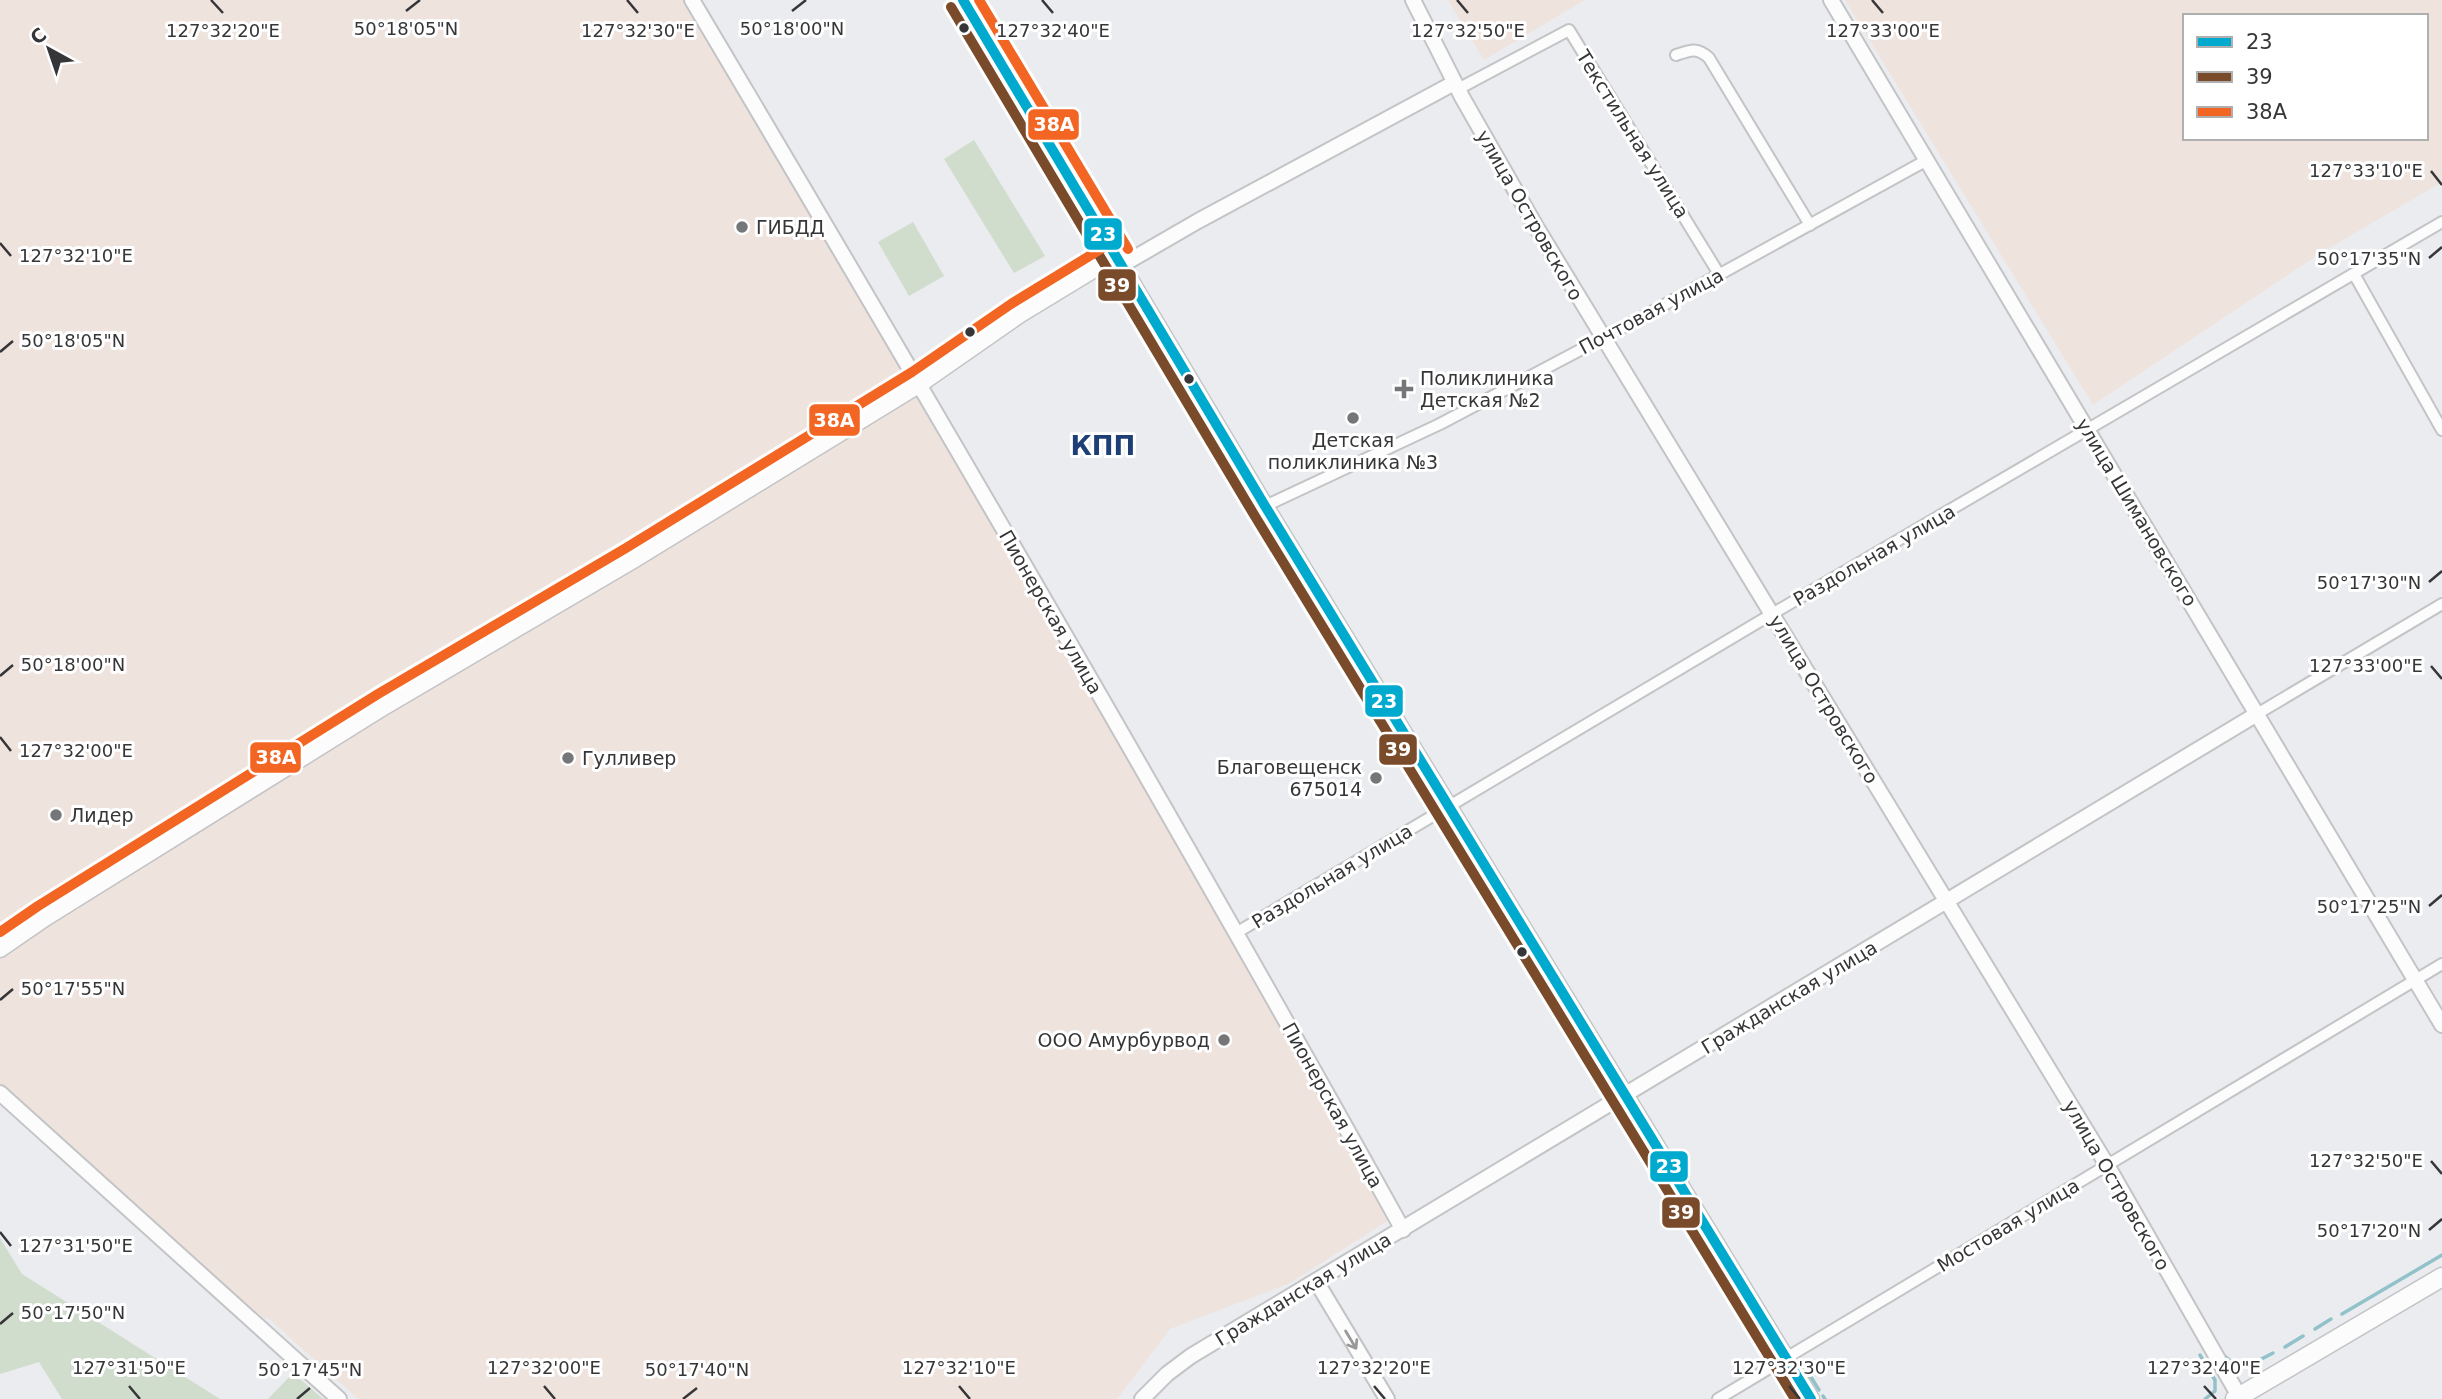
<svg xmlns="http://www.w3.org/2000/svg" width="2442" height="1399" viewBox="0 0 2442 1399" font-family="'DejaVu Sans',sans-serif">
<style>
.industrial{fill:#efe3de;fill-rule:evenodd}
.green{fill:#d0dccc}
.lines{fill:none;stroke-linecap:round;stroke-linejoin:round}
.stream{stroke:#92c2c9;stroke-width:3.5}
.minor-casing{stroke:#c3c4c6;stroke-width:14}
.tertiary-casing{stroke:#c3c4c6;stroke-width:18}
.secondary-casing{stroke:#c3c4c6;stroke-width:19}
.primary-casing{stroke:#c3c4c6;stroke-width:21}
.minor{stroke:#fcfcfd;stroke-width:10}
.tertiary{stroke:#fcfcfd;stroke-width:14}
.secondary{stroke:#fcfcfd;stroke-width:16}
.primary{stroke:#fcfcfd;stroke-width:18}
.bus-1-casing{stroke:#fff;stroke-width:16}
.bus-2-casing{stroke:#fff;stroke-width:16}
.bus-3-casing{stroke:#fff;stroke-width:16}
.bus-1{stroke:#00a9ce;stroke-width:10}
.bus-2{stroke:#7a4b2a;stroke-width:10}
.bus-3{stroke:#f26522;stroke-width:10}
.oneway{stroke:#99999a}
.ticks{fill:none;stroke:#363638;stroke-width:2.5}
.bus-dot{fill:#363638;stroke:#fff;stroke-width:2.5}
.poi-dot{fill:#757678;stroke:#fff;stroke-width:2.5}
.labels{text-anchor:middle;stroke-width:6;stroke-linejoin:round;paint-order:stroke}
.street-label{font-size:19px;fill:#363638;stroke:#fff}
.poi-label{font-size:19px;fill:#363638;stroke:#fff;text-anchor:start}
.district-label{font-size:26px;font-weight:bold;fill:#1e3f75;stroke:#fff}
.ticks-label{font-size:18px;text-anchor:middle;fill:#363638;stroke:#fff;stroke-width:6;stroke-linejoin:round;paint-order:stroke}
.line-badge{stroke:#fff;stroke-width:2.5}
.badge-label{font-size:19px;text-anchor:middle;font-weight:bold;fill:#fff}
</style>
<rect width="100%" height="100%" fill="#eaecef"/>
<g class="industrial">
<path d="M 0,0 L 691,0 L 1167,814 L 1389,1220 L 1290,1283 L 1170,1329 L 1117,1399 L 358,1399 L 267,1317 L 262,1321 L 0,1086 Z"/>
<path d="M 1448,0 L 1585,0 L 1484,60 Z"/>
<path d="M 1845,0 L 2442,0 L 2442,182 L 2321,253 L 2093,405 ZM 2185,16 L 2426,16 L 2426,138 L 2185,138 Z"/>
</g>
<g class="green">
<path d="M 974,140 L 1045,256 L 1014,273 L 944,159 Z"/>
<path d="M 913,222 L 944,276 L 909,296 L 878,242 Z"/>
<path d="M 0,1238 L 22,1274 L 220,1399 L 62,1399 L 39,1362 L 0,1374 Z"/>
<path d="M 293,1373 L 323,1399 L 268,1399 Z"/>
</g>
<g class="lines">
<g class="stream">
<path d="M 2342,1314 L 2442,1255"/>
<path d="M 2315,1329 L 2331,1319"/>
<path d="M 2285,1347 L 2303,1336"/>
<path d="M 2222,1354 L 2238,1367 L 2250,1365 L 2273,1353"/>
<path d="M 2200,1355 L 2215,1380 L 2215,1391 L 2205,1399"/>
<path d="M 1809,1374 L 1819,1390"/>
<path d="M 1783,1386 L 1791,1399"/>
<path d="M 1823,1396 L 1825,1399"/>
</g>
<g class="minor-casing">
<g id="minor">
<path d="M 1676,55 C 1691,50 1697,47 1709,58 L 1810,225"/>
<path d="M 1458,89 L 1569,30 L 1719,274"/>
<path d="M 2354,274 L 2442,430"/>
<path d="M 1265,506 L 1440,424 L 1635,321 L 1927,160"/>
<path d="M 2257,714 L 2442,604"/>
<path d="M 1236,933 L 1772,614 L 2442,222"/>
<path d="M 1718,1399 L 2442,964"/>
</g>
</g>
<g class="tertiary-casing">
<g id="tertiary">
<path d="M 692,0 C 934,407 1173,816 1403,1230"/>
<path d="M 1413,0 L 1462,97 L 1535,225 L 2107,1165 L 2239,1396"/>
<path d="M 1831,0 L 2442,1025"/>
<path d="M 1122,265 L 1198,221 L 1454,83"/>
<path d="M 0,1093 L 339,1399"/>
<path d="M 1316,1281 L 1387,1399"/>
<path d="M 1142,1399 L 1167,1374 L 1191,1356 L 2257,714"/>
</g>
</g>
<g class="secondary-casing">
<g id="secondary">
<path d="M 963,0 L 1265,506 L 1811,1399"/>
<path d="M 0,949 L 45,918 L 385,706 L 633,560 L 920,384 L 1019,315 L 1116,256"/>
</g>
</g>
<g class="primary-casing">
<path id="primary" d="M 2235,1399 L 2442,1277"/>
</g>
<use href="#minor" class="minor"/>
<use href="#tertiary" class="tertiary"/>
<use href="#secondary" class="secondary"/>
<use href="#primary" class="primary"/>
<g class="bus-1-casing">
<path id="bus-1" d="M 963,0 L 1265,506 L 1811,1399"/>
</g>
<g class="bus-2-casing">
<path id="bus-2" d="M 951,7 L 1253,513 L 1795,1399"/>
</g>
<g class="bus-3-casing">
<g id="bus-3">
<path d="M 979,0 L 1128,249"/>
<path d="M 0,932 L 38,906 L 378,694 L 626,548 L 912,372 L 1011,304 L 1109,244"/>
</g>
</g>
<use href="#bus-1" class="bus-1"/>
<use href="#bus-2" class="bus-2"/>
<use href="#bus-3" class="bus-3"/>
</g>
<defs><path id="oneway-shaft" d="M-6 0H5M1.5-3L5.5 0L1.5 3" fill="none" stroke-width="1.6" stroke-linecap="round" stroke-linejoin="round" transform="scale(1.75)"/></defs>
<use class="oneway" href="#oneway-shaft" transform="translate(1351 1340) rotate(59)"/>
<path class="ticks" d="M 211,0 L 223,13M 627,0 L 638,13M 1042,0 L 1053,13M 1457,0 L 1468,13M 1872,0 L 1883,13M 406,11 L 420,0M 792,11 L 806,0M 2431,171 L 2442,185M 0,243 L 11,256M 2429,258 L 2442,247M 0,352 L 13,341M 2429,582 L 2442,571M 2431,666 L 2442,679M 0,676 L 13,665M 0,737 L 11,751M 2429,906 L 2442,895M 0,1000 L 13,989M 2431,1161 L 2442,1174M 2429,1230 L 2442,1219M 0,1232 L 11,1246M 0,1324 L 13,1313M 129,1386 L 140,1399M 544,1386 L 555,1399M 959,1386 L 970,1399M 1374,1386 L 1385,1399M 1789,1386 L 1800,1399M 2204,1386 L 2216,1399M 297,1399 L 310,1388M 683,1399 L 697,1388"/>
<g class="bus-dot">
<circle cx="964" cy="28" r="6"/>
<circle cx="970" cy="332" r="6"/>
<circle cx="1189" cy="379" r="6"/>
<circle cx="1522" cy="952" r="6"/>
</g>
<g class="poi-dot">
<circle cx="742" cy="227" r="7"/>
<path d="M1400.5 378.5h7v7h7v7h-7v7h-7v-7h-7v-7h7z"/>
<circle cx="1353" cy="418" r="7"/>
<circle cx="568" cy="758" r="7"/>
<circle cx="1376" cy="778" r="7"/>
<circle cx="56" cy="815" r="7"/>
<circle cx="1224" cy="1040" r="7"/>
</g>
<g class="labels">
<g class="street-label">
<text transform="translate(1633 134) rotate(58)" y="7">Текстильная улица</text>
<text transform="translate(1530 215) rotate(60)" y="7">улица Островского</text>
<text transform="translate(1651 311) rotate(-28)" y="7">Почтовая улица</text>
<text transform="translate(2137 512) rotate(59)" y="7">улица Шимановского</text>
<text transform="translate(1874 555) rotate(-30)" y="7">Раздольная улица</text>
<text transform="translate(1051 612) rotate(60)" y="7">Пионерская улица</text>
<text transform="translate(1824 699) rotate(59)" y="7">улица Островского</text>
<text transform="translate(1332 876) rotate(-31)" y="7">Раздольная улица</text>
<text transform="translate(1789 997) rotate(-31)" y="7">Гражданская улица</text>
<text transform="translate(1333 1105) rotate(61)" y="7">Пионерская улица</text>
<text transform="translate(2117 1185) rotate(60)" y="7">улица Островского</text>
<text transform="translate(2008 1225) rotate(-31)" y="7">Мостовая улица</text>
<text transform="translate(1303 1289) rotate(-31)" y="7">Гражданская улица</text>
</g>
<g class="poi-label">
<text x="756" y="234">ГИБДД</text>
<text x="1420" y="385">Поликлиника<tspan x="1420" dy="22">Детская №2</tspan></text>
<text x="1353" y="447" text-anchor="middle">Детская<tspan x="1353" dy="22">поликлиника №3</tspan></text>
<text x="582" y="765">Гулливер</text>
<text x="1362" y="774" text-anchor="end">Благовещенск<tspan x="1362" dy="22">675014</tspan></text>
<text x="70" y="822">Лидер</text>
<text x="1210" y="1047" text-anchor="end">ООО Амурбурвод</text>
</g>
<g class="district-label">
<text x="1103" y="455">КПП</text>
</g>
</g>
<g class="ticks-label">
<text x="406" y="35">50°18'05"N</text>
<text x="792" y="35">50°18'00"N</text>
<text x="1053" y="37">127°32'40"E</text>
<text x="1883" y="37">127°33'00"E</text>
<text x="223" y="37">127°32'20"E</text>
<text x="638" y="37">127°32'30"E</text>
<text x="1468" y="37">127°32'50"E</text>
<text x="2366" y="177">127°33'10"E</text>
<text x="76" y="262">127°32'10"E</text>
<text x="2369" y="265">50°17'35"N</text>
<text x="73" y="347">50°18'05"N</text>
<text x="2369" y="589">50°17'30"N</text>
<text x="73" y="671">50°18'00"N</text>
<text x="2366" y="672">127°33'00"E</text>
<text x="76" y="757">127°32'00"E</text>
<text x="2369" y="913">50°17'25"N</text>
<text x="73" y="995">50°17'55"N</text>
<text x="2366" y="1167">127°32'50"E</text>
<text x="2369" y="1237">50°17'20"N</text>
<text x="76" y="1252">127°31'50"E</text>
<text x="73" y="1319">50°17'50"N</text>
<text x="129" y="1374">127°31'50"E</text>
<text x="544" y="1374">127°32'00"E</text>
<text x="959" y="1374">127°32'10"E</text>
<text x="1374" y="1374">127°32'20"E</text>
<text x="1789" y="1374">127°32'30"E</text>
<text x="2204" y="1374">127°32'40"E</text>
<text x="310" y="1376">50°17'45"N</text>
<text x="697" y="1376">50°17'40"N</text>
</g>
<g class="line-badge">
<rect x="1027" y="108" width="53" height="33" rx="7" fill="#f26522"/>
<rect x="1083" y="217" width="40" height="34" rx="7" fill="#00a9ce"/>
<rect x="1097" y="268" width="40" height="34" rx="7" fill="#7a4b2a"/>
<rect x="808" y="403" width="53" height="34" rx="7" fill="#f26522"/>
<rect x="1364" y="684" width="40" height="34" rx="7" fill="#00a9ce"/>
<rect x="1378" y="733" width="40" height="33" rx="7" fill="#7a4b2a"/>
<rect x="249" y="741" width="53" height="33" rx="7" fill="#f26522"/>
<rect x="1649" y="1150" width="40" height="33" rx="7" fill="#00a9ce"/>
<rect x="1661" y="1196" width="40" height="33" rx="7" fill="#7a4b2a"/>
</g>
<g class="badge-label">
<text x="1054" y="131">38А</text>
<text x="1103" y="241">23</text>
<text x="1117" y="292">39</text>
<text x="834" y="427">38А</text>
<text x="1384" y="708">23</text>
<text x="1398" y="756">39</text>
<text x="276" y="764">38А</text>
<text x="1669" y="1173">23</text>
<text x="1681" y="1219">39</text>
</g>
<rect x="2183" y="14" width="245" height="126" fill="#ffffff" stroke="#afafaf" stroke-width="2"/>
<rect x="2197" y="37" width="35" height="10" fill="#00a9ce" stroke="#afafaf" stroke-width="2"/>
<text x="2246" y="49" font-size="21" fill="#363638">23</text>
<rect x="2197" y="72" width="35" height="10" fill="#7a4b2a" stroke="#afafaf" stroke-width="2"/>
<text x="2246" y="84" font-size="21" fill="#363638">39</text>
<rect x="2197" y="107" width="35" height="10" fill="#f26522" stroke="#afafaf" stroke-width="2"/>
<text x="2246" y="119" font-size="21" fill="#363638">38А</text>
<g transform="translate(49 49) rotate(320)" stroke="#ffffff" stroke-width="5" paint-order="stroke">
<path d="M0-5L12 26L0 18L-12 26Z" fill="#363638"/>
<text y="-10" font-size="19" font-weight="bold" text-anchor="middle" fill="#363638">С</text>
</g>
</svg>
